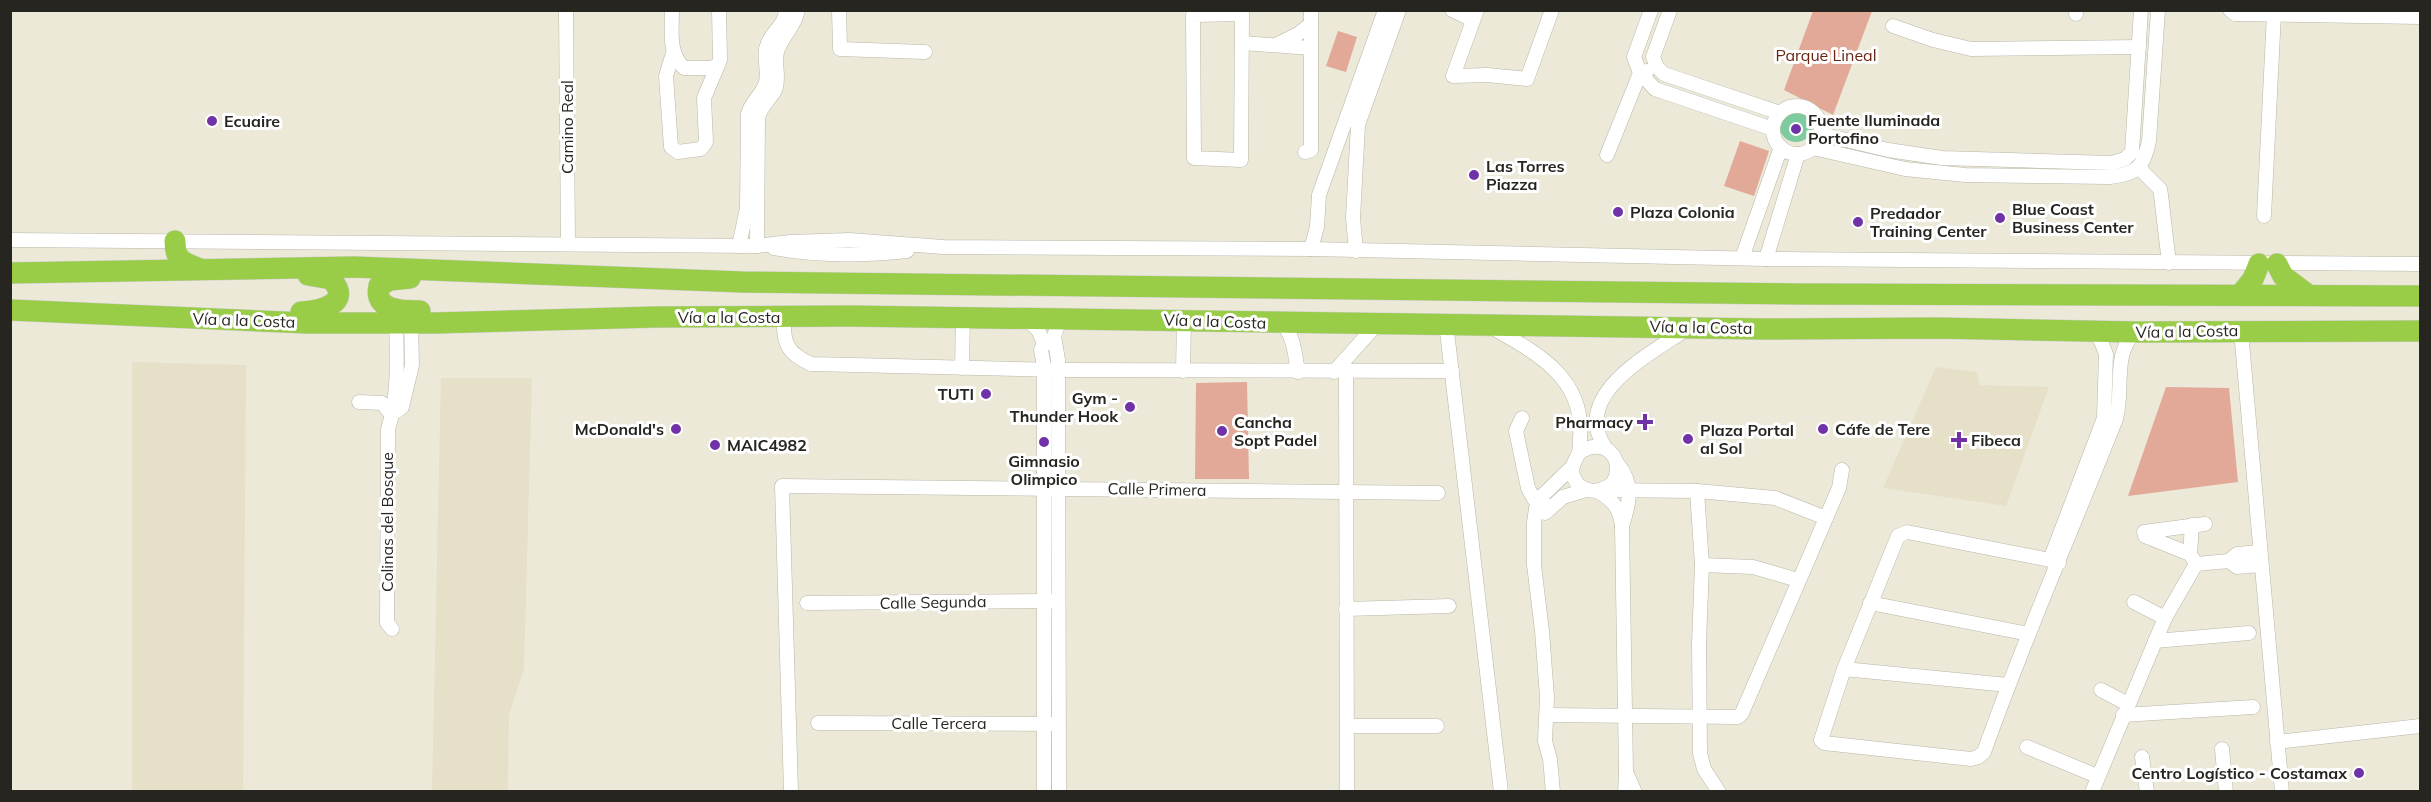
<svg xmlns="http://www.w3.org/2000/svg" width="2431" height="802" viewBox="0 0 2431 802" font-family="Mulish,sans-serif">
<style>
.built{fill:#e5e0c7}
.green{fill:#e2a898}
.water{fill:#7fcba0}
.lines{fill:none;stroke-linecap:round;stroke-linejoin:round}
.minor-casing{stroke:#b9b6a6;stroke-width:15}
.highway-casing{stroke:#cfcfce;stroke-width:22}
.minor{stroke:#fff;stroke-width:14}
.highway{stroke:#99cc47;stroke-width:21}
.poi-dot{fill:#7032a7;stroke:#fff;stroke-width:2}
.labels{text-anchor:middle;stroke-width:6;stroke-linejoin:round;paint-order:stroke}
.park-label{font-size:16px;fill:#682411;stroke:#fff}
.poi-label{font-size:16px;font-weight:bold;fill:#27251f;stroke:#fff;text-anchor:start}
.street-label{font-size:16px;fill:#27251f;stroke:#fff}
</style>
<rect width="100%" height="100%" fill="#ece9d8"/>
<g class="built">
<path d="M 132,362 L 246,365 L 243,791 L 132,791 Z"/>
<path d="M 1936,367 L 1977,372 L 1980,385 L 2049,387 L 2006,506 L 1883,488 Z"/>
<path d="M 441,378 L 532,378 L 524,669 L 509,715 L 508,791 L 432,791 Z"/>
</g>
<g class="green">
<path d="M 1813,11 L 1872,11 L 1833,115 L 1784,90 Z"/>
<path d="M 1338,31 L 1357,37 L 1346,72 L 1326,66 Z"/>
<path d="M 1740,141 L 1769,151 L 1754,196 L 1724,186 Z"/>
<path d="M 1247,382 L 1249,479 L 1195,479 L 1196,383 Z"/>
<path d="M 2166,387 L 2229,388 L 2238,482 L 2128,496 Z"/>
</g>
<circle class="water" cx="1796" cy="125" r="17"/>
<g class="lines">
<g class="minor-casing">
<g id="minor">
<path d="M 566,10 L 568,244"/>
<path d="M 672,10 C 672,31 668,53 684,68 L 710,68 L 718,65"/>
<path d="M 839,10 L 840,49 L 925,52"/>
<path d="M 1452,10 L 1473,20"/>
<path d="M 1477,10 L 1453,76 L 1487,75 L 1527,79 L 1552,10"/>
<path d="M 1651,10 L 1634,57 L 1640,73 L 1655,89 L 1773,129"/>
<path d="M 1670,10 L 1653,57 L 1657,67 L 1664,74 L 1780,113"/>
<path d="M 2230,10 L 2235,14 L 2420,17"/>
<path d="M 1242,14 L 1241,160 L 1194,158 L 1193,15 Z"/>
<path d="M 2076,14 L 2076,10"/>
<path d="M 1893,26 L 1933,40 L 1971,49 L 2139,47"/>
<path d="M 1242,43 L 1311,48"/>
<path d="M 1278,44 L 1298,34 L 1311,24"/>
<path d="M 673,53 L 666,76 L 671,147 L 678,152 L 701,149 L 706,142 L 704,98 L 720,60 L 719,10"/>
<circle cx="1797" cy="130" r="24"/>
<path d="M 1821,134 L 1888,150 L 1942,158 L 2112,163 L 2125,159 L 2132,152 L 2141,10"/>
<path d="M 1813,148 L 1905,169 L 1965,175 L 2110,177 C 2138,173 2143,168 2149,141 L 2158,10"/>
<path d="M 1305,152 L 1311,150 L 1311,10"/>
<path d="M 1607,155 L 1640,73 L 1647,71"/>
<path d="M 2138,167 L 2160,189 L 2161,195 L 2169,263"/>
<path d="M 2264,216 L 2274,13"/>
<path d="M 10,240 L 757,246 L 790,242 L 849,240 L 943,247 L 1311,249 L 1766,259 L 2420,264"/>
<path d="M 739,246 L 747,208 L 748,114 C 751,101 764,93 766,82 C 769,69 762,56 768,43 C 773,31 785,25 786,10"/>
<path d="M 757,246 L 758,118 C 761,105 769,101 775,90 C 780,78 774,65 777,52 C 781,37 795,27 798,10"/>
<path d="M 774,248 C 818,256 862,256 907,251"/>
<path d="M 1311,249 L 1317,227 L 1319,195 L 1385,10"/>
<path d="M 1356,251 L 1353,218 L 1358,125 L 1399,10"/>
<path d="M 1742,258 L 1781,147"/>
<path d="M 1766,259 L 1798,154"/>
<path d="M 784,317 C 783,342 786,353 811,364 L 1058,370 L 1452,371"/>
<path d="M 1026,318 L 1038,330 L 1044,343 L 1041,350 L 1044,366 L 1044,792"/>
<path d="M 1282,323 C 1294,336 1295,355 1298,372"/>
<path d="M 1446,323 L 1501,792"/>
<path d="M 1491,327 C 1537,353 1585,378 1580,438 C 1580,442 1580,448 1579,452 C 1576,461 1569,467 1574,478 C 1582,495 1601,493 1613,483 C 1627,457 1602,436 1579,453"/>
<path d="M 2241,331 L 2282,792"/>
<path d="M 962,368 L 963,316"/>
<path d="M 1183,371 L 1184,319"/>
<path d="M 1334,372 L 1377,324"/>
<path d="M 1346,372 L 1347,792"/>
<path d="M 359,402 L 382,403 L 392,415"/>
<path d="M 397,411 L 402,407 L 412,365 L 411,323"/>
<path d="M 1522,418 L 1516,431 L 1528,488 L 1534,499 L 1550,507"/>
<path d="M 1606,449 C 1569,394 1651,354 1688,328"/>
<path d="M 1617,463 C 1634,483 1630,502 1622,526"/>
<path d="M 1601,490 L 1697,491 L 1775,498 L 1826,518"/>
<path d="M 1597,491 C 1612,499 1620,508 1622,526 L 1626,772 L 1625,792"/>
<path d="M 1697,491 L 1702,565 L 1699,643 L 1700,753 L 1704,769 L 1719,792"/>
<path d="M 1545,513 L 1563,497 L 1586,490"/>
<path d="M 2190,554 L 2192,525"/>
<path d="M 2050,560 L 2104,418 L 2106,354 L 2100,339 L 2094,331"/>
<path d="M 2229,561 L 2237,567 L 2261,565"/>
<path d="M 2059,563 L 2050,560 L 1907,532 L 1898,536 L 1844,669 L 1821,740 L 1824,743 L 1971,759 L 1978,757 L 1984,752 C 2024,639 2072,530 2116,419 C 2124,389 2112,355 2135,332"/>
<path d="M 2196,564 L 2190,554 L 2145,536 L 2144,532 L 2205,524"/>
<path d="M 1702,565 L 1753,567 L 1798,580"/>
<path d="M 2134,602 L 2165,618"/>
<path d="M 807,603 L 1051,601"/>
<path d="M 1870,603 L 2029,634"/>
<path d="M 1346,609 L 1449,606"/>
<path d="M 392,629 L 387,623 L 388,429 C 399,394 397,359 396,323"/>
<path d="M 2155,641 L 2249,633"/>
<path d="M 1844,669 L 2008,685"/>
<path d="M 2101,690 L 2128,704"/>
<path d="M 1547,715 L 1738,717 L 1742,713 L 1839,488 L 1842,470"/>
<path d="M 2123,715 L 2253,707"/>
<path d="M 818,723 L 1053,724"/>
<path d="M 1347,726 L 1437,726"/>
<path d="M 2277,742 L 2420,726"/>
<path d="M 2027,747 L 2097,776"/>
<path d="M 2222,749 L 2226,792"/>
<path d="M 2142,757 L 2147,792"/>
<path d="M 1626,772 L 1635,792"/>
<path d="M 791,792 L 782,486 L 1438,493"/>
<path d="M 1059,792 L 1058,360 L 1054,336 L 1061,317"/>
<path d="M 1553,792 L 1550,759 L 1545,741 L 1547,697 L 1542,631 L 1534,565 L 1534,523 L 1536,508 L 1543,495 L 1572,467"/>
<path d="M 2092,792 L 2165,618 L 2196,564 L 2229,561 L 2237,554 L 2260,552"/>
</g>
</g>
<g class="highway-casing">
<g id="highway">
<path d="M 175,241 C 175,260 182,262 200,269"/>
<path d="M 2277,264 L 2283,276 L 2307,294"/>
<path d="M 10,273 L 354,267 L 742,282 L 1799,294 L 2420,296"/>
<path d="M 410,278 L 390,280 L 379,286 C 373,311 403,311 420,311"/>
<path d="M 2240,295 L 2253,279 L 2259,264"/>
<path d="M 10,310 L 307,323 L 435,323 L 656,317 L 850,316 L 1763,329 L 1937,328 L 2135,332 L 2420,331"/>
<path d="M 301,312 C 319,311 354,304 331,279 L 308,275"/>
</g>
</g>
<use href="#minor" class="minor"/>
<use href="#highway" class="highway"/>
</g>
<g class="poi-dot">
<circle cx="212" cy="121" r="6"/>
<circle cx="1796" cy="129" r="6"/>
<circle cx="1474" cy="175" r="6"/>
<circle cx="1618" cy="212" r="6"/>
<circle cx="2000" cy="218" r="6"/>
<circle cx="1858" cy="222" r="6"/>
<circle cx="986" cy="394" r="6"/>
<circle cx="1130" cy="407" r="6"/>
<path d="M1642 413h6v6h6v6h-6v6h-6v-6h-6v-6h6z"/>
<circle cx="676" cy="429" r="6"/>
<circle cx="1823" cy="429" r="6"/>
<circle cx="1222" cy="431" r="6"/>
<circle cx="1688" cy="439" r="6"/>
<path d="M1956 431h6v6h6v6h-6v6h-6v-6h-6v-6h6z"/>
<circle cx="1044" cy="442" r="6"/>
<circle cx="715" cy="445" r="6"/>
<circle cx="2359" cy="773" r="6"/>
</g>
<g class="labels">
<g class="park-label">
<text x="1826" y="61">Parque Lineal</text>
</g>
<g class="poi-label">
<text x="1808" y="126">Fuente Iluminada<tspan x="1808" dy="18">Portofino</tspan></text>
<text x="224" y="127">Ecuaire</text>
<text x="1486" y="172">Las Torres<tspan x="1486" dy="18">Piazza</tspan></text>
<text x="2012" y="215">Blue Coast<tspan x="2012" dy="18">Business Center</tspan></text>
<text x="1630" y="218">Plaza Colonia</text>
<text x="1870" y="219">Predador<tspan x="1870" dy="18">Training Center</tspan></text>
<text x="974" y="400" text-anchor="end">TUTI</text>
<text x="1118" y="404" text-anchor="end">Gym -<tspan x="1118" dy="18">Thunder Hook</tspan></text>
<text x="1234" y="428">Cancha<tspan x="1234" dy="18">Sopt Padel</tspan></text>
<text x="1633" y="428" text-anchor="end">Pharmacy</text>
<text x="664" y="435" text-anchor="end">McDonald's</text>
<text x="1835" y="435">Cáfe de Tere</text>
<text x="1700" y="436">Plaza Portal<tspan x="1700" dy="18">al Sol</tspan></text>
<text x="1971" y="446">Fibeca</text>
<text x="727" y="451">MAIC4982</text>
<text x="1044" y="467" text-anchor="middle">Gimnasio<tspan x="1044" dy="18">Olimpico</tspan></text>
<text x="2347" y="779" text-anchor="end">Centro Logístico - Costamax</text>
</g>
<g class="street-label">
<text transform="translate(567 127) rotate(-90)" y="6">Camino Real</text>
<text x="729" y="323">Vía a la Costa</text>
<text transform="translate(244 320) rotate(2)" y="6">Vía a la Costa</text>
<text transform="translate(1215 321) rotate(2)" y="6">Vía a la Costa</text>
<text transform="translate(1701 327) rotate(1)" y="6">Vía a la Costa</text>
<text transform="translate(2187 331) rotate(-1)" y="6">Vía a la Costa</text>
<text transform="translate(1157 489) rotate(1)" y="6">Calle Primera</text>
<text transform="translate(387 522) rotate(-90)" y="6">Colinas del Bosque</text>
<text transform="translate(933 602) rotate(-1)" y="6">Calle Segunda</text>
<text x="939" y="729">Calle Tercera</text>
</g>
</g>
<rect width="2431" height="802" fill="none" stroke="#27251f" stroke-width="24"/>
</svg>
